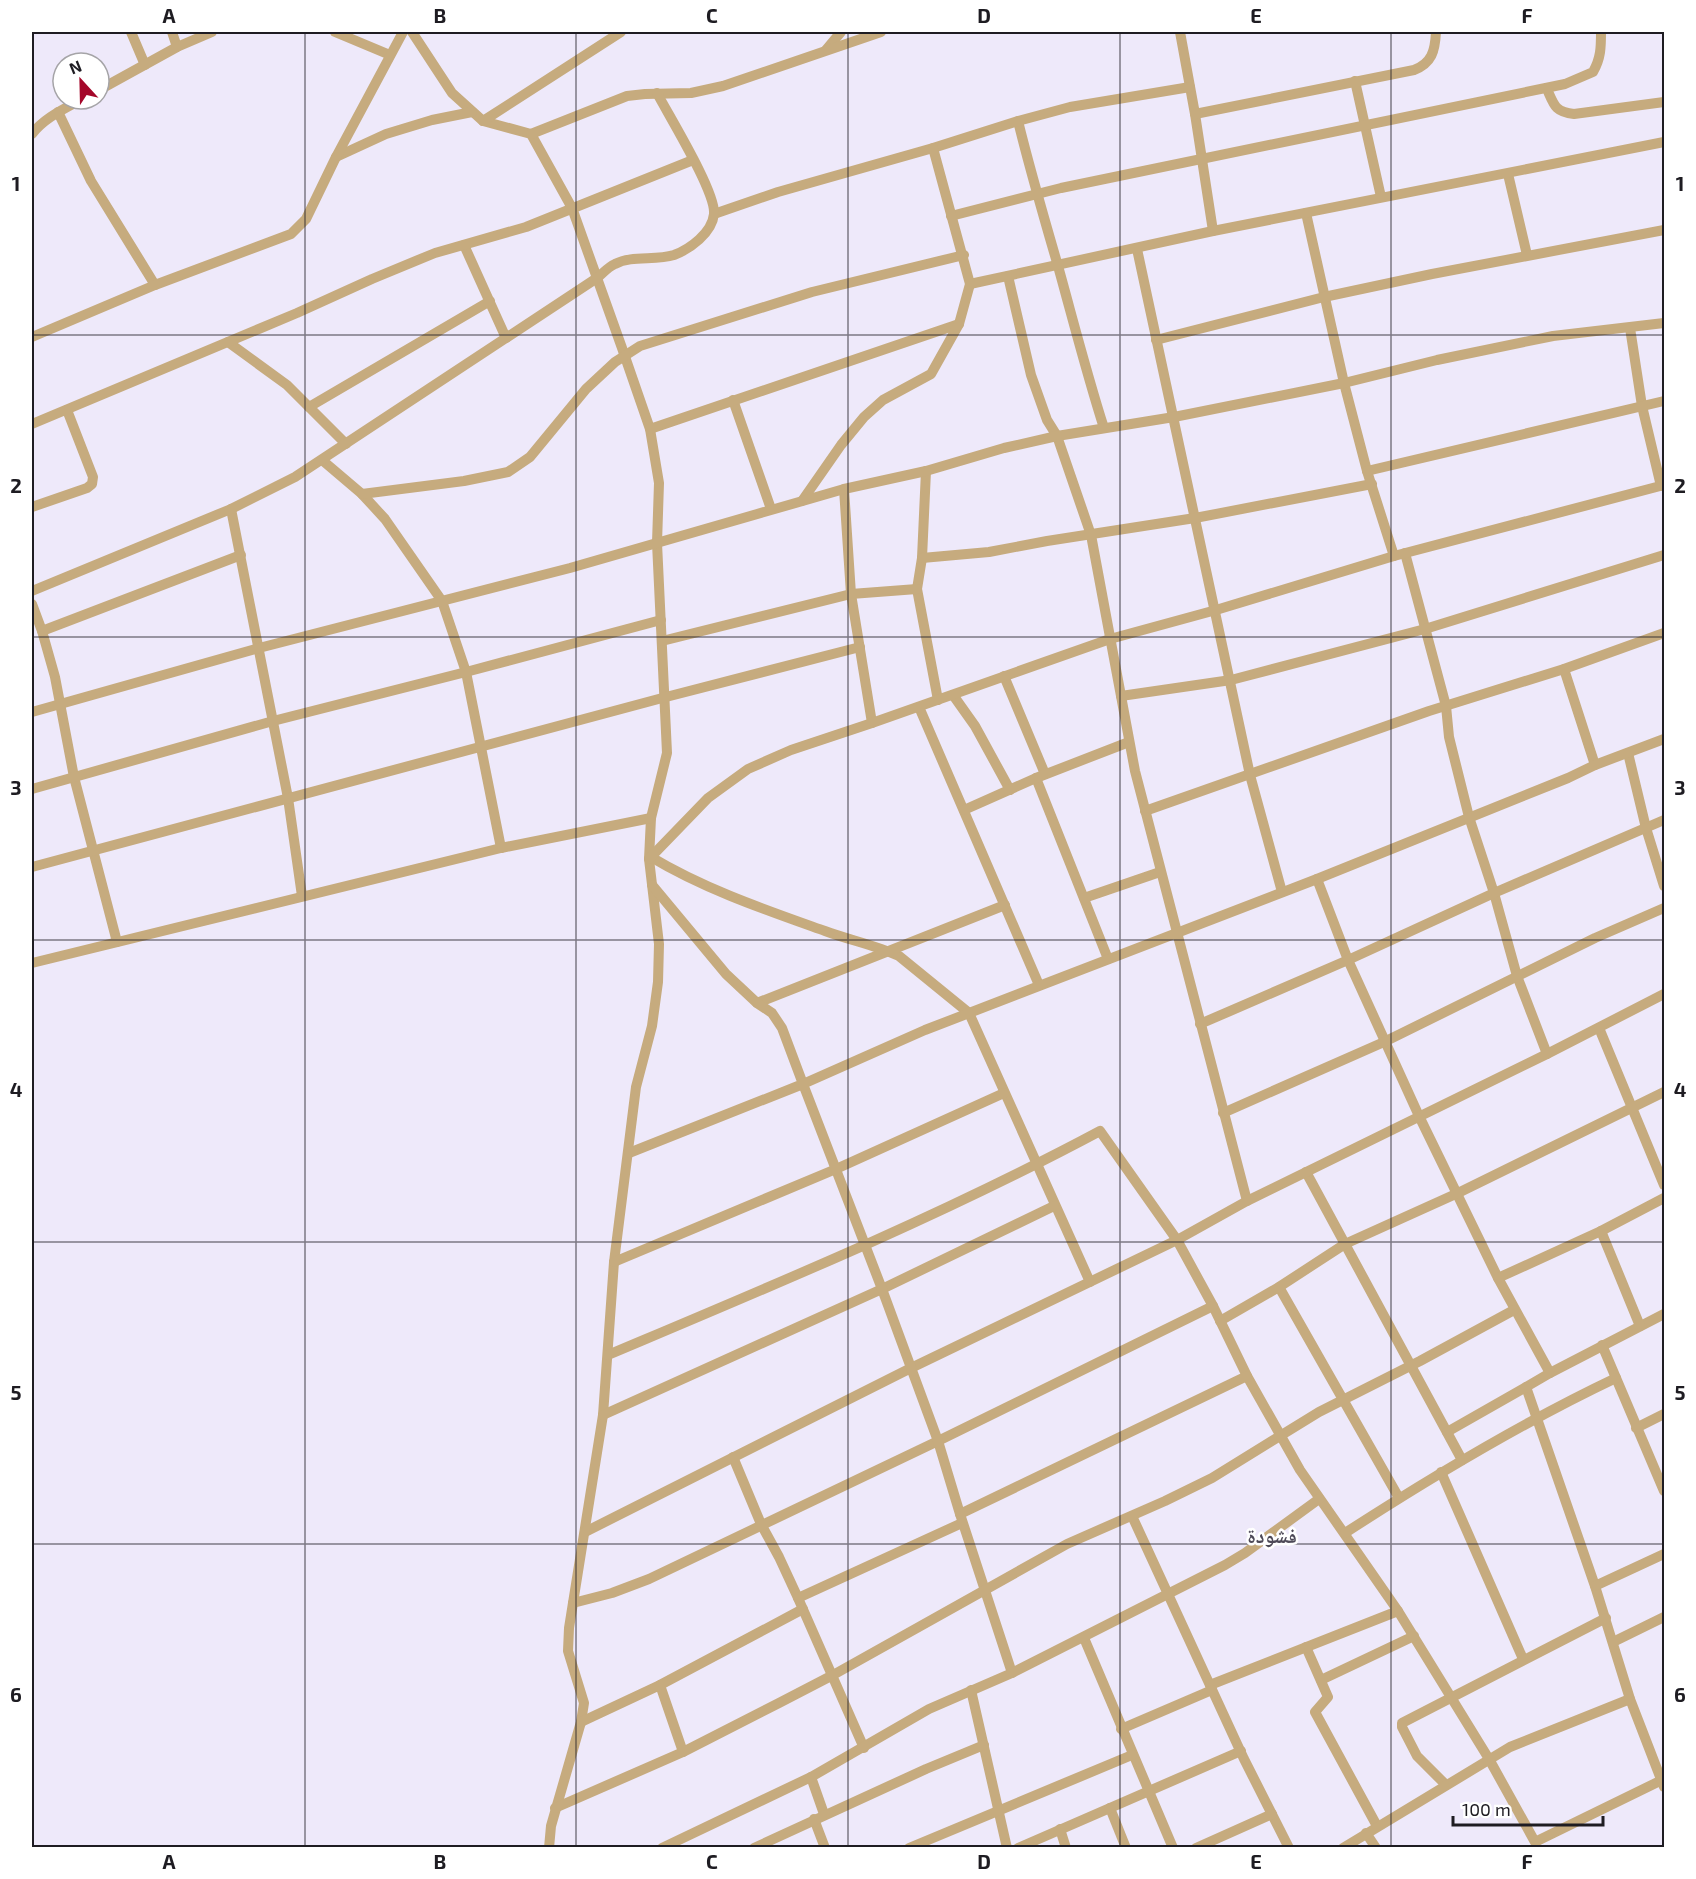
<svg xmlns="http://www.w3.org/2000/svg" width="1696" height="1879" viewBox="0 0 1696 1879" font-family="'Exo 2','Noto Naskh Arabic',sans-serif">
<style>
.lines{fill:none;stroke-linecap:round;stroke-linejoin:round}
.street{stroke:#c6ab7e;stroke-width:10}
.grid{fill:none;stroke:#1e1c22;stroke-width:1.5;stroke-opacity:0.55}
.labels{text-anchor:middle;stroke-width:5;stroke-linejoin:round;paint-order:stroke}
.neighbourhood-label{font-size:20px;font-weight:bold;fill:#4d4957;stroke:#fff}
.neatline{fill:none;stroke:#1e1c22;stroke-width:2}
.grid-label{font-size:20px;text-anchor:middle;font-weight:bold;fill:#1e1c22}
</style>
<rect width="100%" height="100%" fill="#eee9fa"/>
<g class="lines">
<g class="street">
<path d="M 131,32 L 145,65"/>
<path d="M 172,32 L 177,47"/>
<path d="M 335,32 L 390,55"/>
<path d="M 412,32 L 452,93 L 483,121 L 531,134 L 572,208 L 622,348 L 650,429 L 659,483 L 657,543 L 667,753 L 651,818 L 649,859 L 659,944 L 658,982 L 652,1026 L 636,1087 L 614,1262 L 603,1415 L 569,1628 L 568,1651 L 584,1703 L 581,1722 L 551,1826 L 549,1848"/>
<path d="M 1180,32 L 1195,114 L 1213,231"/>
<path d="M 826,50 L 841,32"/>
<path d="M 1355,81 L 1381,197"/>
<path d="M 1547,89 C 1554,105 1555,112 1574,114 L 1664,102"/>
<path d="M 99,90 L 177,47 L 212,32"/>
<path d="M 58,112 L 91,181 L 155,285"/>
<path d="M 1195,114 L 1414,70 C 1432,63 1435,51 1436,32"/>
<path d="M 483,121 L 621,32"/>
<path d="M 1018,121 C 1030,170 1044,218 1058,266 C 1073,320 1087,375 1104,428"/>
<path d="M 32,134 C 44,118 64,109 82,99"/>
<path d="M 531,134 L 627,96 L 645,94 L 691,93 L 723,86 L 881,32"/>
<path d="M 336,157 L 386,134 L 432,120 L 472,112"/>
<path d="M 1508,174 L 1527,255"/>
<path d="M 1306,213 L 1344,383 L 1367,471 L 1394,556"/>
<path d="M 714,214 L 778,192 L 933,148 L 1018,121 L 1070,107 L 1190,87"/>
<path d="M 951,216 L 1061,188 L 1565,84 L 1593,72 C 1601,58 1601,47 1601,32"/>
<path d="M 464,245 L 506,338"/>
<path d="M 1137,249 L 1250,775 L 1282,892"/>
<path d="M 1008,276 L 1031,375 L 1047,420 L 1057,436 L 1091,535 L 1135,771 L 1247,1201"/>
<path d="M 970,284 L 1213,231 L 1664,142"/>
<path d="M 1630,328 L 1642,406 L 1661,486"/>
<path d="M 32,337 L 155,285 L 291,234 L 306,219 L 336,157 L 403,32"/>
<path d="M 1156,340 L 1324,297 L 1432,274 L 1664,230"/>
<path d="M 228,342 L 287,385 L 346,444"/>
<path d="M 733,400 L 771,509"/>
<path d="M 309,407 L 490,301"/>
<path d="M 32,424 L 297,313 L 372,279 L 435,253 L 526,227 L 693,160"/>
<path d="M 650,429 L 959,324"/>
<path d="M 322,460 L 362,494 L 385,519 L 442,601 L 466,672 L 501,848"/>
<path d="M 926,471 L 922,558 L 917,589 L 938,700"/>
<path d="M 1367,471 L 1664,401"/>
<path d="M 844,489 L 851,594 L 872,723"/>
<path d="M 362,494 L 464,481 L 508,472 L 530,457 L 586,389 L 615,362 L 640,346 L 812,292 L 964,255"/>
<path d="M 802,501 L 841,445 L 864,417 L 883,400 L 931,374 L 959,324 L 970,284 L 933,148"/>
<path d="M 32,507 L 87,488 L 92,484 L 93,477 L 67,410"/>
<path d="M 231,509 L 288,798 L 302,896"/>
<path d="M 1405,553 L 1446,706 L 1449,737 L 1469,817 L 1494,893 L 1517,976 L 1547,1054"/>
<path d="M 922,558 L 989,552 L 1047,541 L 1195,518 L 1372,484"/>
<path d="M 32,591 L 231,509 L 295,477 L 597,278 C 602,274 608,267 615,264 C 632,255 655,261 674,255 C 690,249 712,233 714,214 C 716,192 669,116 657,93"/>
<path d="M 32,604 L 42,631 L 55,677 L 74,777 L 117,942"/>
<path d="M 42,631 L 241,555"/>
<path d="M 662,641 L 851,594 L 917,589"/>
<path d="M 1564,669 L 1595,765"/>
<path d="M 1004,676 L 1045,774"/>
<path d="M 953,695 L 975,726 L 1010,790"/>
<path d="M 1121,696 L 1231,680 L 1425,629 L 1664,555"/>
<path d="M 919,707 L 1039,985"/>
<path d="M 32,712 L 259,648 L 570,568 L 844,489 L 926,471 L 1004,448 L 1057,436 L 1174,417 L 1344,383 L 1437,360 L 1553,336 L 1664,323"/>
<path d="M 1628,753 L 1646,828 L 1664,886"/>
<path d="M 1036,778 L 1108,959"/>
<path d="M 32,789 L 273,721 L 466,672 L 661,620"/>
<path d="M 964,810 L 1036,778 L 1129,742"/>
<path d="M 1145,811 L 1429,711 L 1564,669 L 1664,633"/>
<path d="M 651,857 C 704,889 766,910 825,931 C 849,940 875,945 899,956 L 969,1013 L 1090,1282"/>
<path d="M 649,859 L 708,798 L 748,769 L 791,750 L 872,723 L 1110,639 L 1216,610 L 1394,556 L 1664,485"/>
<path d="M 32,867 L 666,697 L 860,647"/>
<path d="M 1317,879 L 1348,960 L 1419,1116 L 1498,1278 L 1550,1373 L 1664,1314"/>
<path d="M 1084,898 L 1160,872"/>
<path d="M 32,963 L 501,848 L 651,818"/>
<path d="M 757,1003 L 1005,905"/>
<path d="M 1200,1024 L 1348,960 L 1494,893 L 1664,820"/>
<path d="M 1599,1028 L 1664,1185"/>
<path d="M 1223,1113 L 1384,1042 L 1595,938 L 1664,908"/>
<path d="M 629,1153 L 803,1084 L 782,1028 L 772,1013 L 757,1003 L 726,974 L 652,885"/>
<path d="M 1306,1172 L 1462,1460"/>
<path d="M 1601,1231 L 1640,1326"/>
<path d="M 614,1262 L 836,1169 L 1004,1093"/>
<path d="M 1498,1278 L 1601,1231 L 1664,1198"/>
<path d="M 1279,1287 L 1399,1498"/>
<path d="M 1220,1321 L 1279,1287 L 1345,1244 L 1458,1193 L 1664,1092"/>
<path d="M 1602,1345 L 1664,1491"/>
<path d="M 608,1355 C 774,1285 941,1216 1100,1131 L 1177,1240 L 1213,1306 L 1247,1376 L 1300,1470 L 1398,1611 L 1489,1759 L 1535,1842 L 1664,1779"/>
<path d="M 1550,1373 L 1526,1387 L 1595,1586 L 1630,1699 L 1664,1787"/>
<path d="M 603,1415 L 882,1289 L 1054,1206"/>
<path d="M 1636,1428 L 1664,1414"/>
<path d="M 1447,1432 L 1526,1387"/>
<path d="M 733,1457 L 761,1524 L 779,1557 L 798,1598 L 864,1748"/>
<path d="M 1441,1472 L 1523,1659"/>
<path d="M 960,1514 L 1247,1376"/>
<path d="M 1132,1516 L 1244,1759 L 1289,1848"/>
<path d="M 585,1532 L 911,1368 L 1177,1240 L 1247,1201 L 1547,1054 L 1664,994"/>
<path d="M 1345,1533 C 1433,1476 1521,1423 1616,1378"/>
<path d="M 1595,1586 L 1664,1554"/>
<path d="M 798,1598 L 962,1523"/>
<path d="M 573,1603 L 612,1593 L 649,1579 L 938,1441 L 1213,1306"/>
<path d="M 1084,1638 L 1173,1848"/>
<path d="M 1613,1642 L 1664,1617"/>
<path d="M 1306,1647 L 1328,1697 L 1315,1712 L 1377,1826"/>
<path d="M 1012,1673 L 960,1514 L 938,1441 L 882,1289 L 803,1084 L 925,1030 L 1317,879 L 1568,778 L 1595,765 L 1664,739"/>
<path d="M 1321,1680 L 1414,1636"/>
<path d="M 660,1685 L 683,1752"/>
<path d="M 1210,1685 L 1398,1611"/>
<path d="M 971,1690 L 1007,1848"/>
<path d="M 581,1722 L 660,1685 L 803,1609"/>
<path d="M 1121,1729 L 1212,1690"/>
<path d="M 811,1777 L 824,1814"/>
<path d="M 1446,1785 L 1417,1756 L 1402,1727 L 1402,1723 L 1606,1618"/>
<path d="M 555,1808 L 683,1752 L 779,1703 L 833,1675 L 1067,1544 L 1165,1501 L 1212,1478 L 1319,1412 L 1420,1361 L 1514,1310"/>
<path d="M 1110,1808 L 1126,1848"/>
<path d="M 814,1819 L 825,1848"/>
<path d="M 1060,1829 L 1066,1848"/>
<path d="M 1366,1833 L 1376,1848"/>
<path d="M 662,1848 L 811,1777 L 929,1709 L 1012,1673 L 1225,1565 L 1245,1553 L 1319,1499"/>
<path d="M 754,1848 L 926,1769 L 984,1745"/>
<path d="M 909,1848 L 1132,1755"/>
<path d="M 1018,1848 L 1241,1751"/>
<path d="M 1196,1848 L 1272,1814"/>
<path d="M 1343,1848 L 1510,1747 L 1630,1699"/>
</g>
</g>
<path class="grid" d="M 305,32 L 305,1848M 576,32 L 576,1848M 848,32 L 848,1848M 1120,32 L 1120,1848M 1391,32 L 1391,1848M 32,335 L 1664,335M 32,637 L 1664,637M 32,940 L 1664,940M 32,1242 L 1664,1242M 32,1544 L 1664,1544"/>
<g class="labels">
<g class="neighbourhood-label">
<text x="1272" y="1543">فشودة</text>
</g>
</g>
<rect width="1696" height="1879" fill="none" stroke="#ffffff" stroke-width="66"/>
<g transform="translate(81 81) rotate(338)"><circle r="28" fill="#ffffff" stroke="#a5a4a7" stroke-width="1.5"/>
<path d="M0-4.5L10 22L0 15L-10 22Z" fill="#a4072a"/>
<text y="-9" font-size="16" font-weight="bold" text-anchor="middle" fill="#1e1c22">N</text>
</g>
<path d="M1453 1816v9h150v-9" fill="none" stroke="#1e1c22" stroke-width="3"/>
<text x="1462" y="1816" font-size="18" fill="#1e1c22" stroke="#ffffff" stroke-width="4.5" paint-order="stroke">100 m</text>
<rect x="33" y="33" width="1630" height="1813" class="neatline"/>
<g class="grid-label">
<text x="169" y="23">A</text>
<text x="440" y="23">B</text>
<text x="712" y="23">C</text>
<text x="984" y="23">D</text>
<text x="1256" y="23">E</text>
<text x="1527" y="23">F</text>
<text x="16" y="191">1</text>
<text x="1680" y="191">1</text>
<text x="16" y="493">2</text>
<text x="1680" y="493">2</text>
<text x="16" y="795">3</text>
<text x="1680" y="795">3</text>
<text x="16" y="1097">4</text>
<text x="1680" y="1097">4</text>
<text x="16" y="1400">5</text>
<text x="1680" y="1400">5</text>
<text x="16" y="1702">6</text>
<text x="1680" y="1702">6</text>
<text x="169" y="1869">A</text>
<text x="440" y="1869">B</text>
<text x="712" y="1869">C</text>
<text x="984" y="1869">D</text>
<text x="1256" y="1869">E</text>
<text x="1527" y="1869">F</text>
</g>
</svg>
